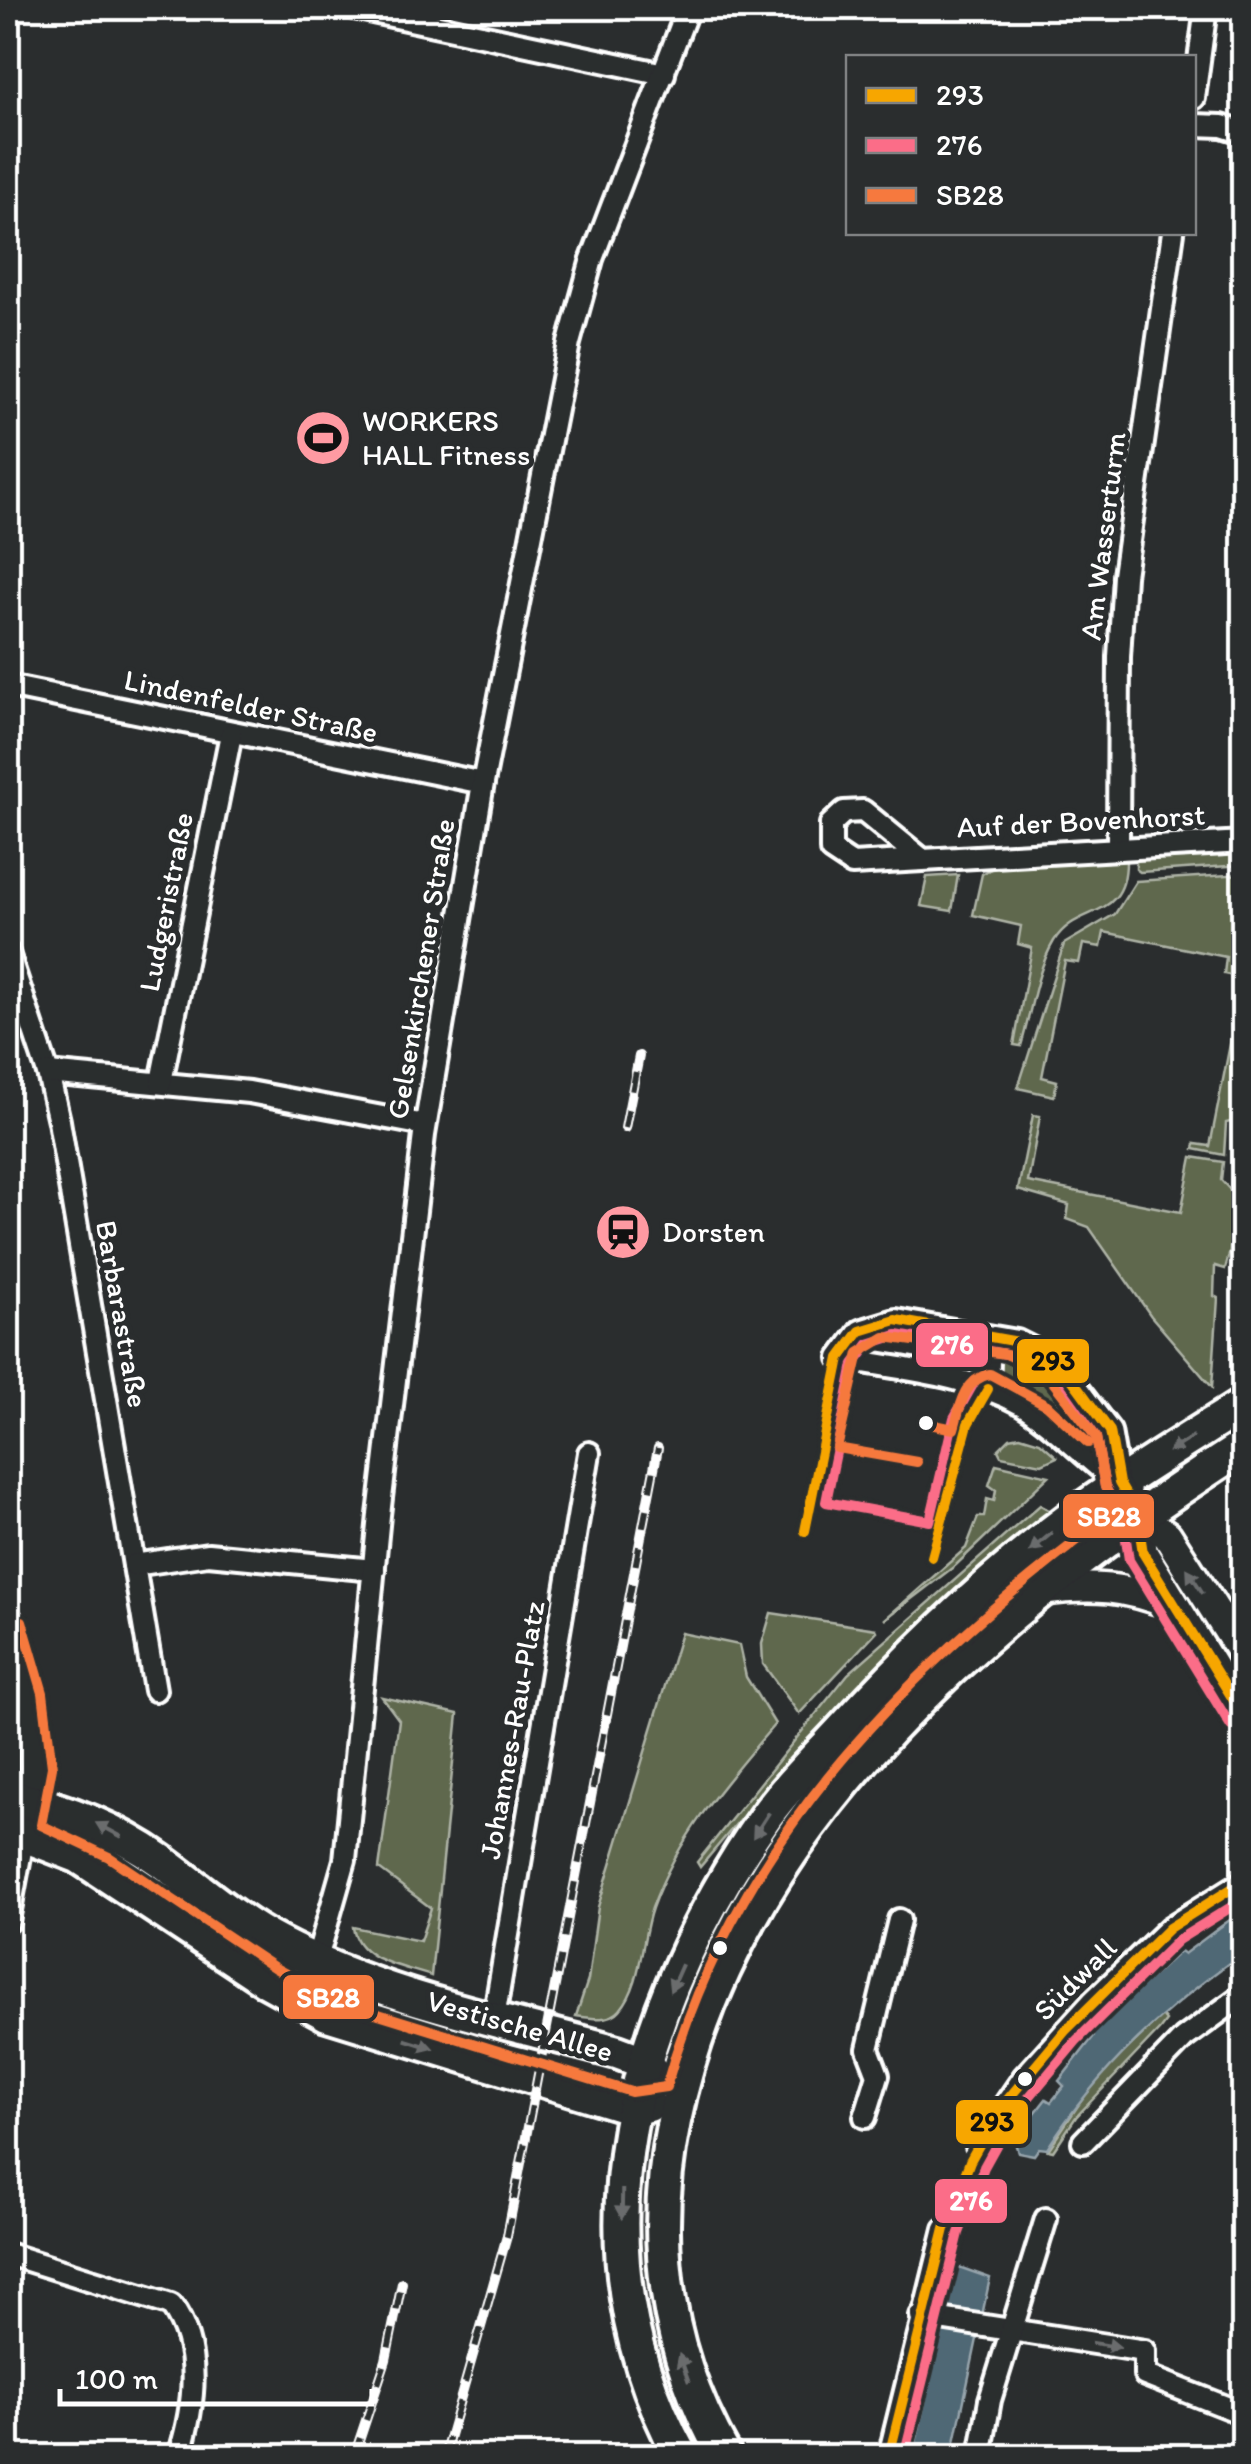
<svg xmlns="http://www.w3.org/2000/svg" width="1251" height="2464" viewBox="0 0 1251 2464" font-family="Itim,sans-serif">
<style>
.green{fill:#5e674e;stroke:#aeb3a6;stroke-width:2.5}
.water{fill:#506774;stroke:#96a4ac;stroke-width:2.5}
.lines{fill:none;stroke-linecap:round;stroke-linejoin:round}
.minor-casing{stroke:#fff;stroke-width:28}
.secondary-casing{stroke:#fff;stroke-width:35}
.primary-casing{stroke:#fff;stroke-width:40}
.minor{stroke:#2a2d2e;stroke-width:20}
.secondary{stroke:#2a2d2e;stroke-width:28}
.primary{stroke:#2a2d2e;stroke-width:32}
.rail-casing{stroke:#fff;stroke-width:10}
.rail{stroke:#2a2d2e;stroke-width:6;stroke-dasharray:19;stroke-linecap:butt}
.bus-1-casing{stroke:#2a2d2e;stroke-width:18}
.bus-2-casing{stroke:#2a2d2e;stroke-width:18}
.bus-3-casing{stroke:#2a2d2e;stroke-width:18}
.bus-1{stroke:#f7a600;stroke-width:10}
.bus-2{stroke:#fb6d88;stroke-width:10}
.bus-3{stroke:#f6793e;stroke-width:10}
.oneway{fill:#6a6c6d}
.bus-dot{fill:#fff;stroke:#2a2d2e;stroke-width:4}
.labels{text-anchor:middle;stroke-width:10;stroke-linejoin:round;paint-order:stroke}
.poi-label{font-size:30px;fill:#fff;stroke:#2a2d2e;text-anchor:start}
.street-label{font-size:30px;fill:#fff;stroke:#2a2d2e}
.line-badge{stroke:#2a2d2e;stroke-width:4}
.badge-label{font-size:28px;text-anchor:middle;font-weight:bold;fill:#fff}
.pale-badge-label{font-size:28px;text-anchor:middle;font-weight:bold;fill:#111}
</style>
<rect width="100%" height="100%" fill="#2a2d2e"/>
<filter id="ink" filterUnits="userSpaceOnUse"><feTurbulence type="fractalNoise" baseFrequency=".01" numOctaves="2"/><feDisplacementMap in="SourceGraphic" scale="20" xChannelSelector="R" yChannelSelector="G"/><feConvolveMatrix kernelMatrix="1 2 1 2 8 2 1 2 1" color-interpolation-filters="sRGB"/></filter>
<g filter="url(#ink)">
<g class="green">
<path d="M 1243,852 L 1243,865 L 1140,872 L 1136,869 L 1136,858 Z"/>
<path d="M 1126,859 C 1127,923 1078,902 1054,941 C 1036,971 1031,1013 1021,1046 L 1014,1045 L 1032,948 L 1018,944 L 1021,926 L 973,915 L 982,874 L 993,868 Z"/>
<path d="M 1243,874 L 1243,1119 L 1226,1123 L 1224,1155 L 1194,1149 L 1195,1144 L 1210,1146 L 1243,978 L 1224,974 L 1226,957 L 1104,932 L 1101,947 L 1083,944 L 1079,963 L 1065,961 L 1042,1077 L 1057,1081 L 1054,1096 L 1018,1088 L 1064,944 L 1115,914 L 1136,881 Z"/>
<path d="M 958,875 L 952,911 L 921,906 L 927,877 Z"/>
<path d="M 1033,1115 L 1040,1116 L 1028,1182 L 1181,1212 L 1192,1157 L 1223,1162 L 1221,1180 L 1243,1204 L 1225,1269 L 1215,1266 L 1214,1296 L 1218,1298 L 1212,1387 L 1151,1316 L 1089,1227 L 1067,1219 L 1069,1205 L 1018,1190 Z"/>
<path d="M 997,1346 C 1048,1357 1069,1392 1098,1431 L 1090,1436 C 1067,1404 1038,1386 998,1383 Z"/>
<path d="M 1020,1436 L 1040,1442 L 1057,1457 L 1042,1464 L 1001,1456 L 998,1450 L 1010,1438 Z"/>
<path d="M 996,1464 L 1049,1476 L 956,1565 L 884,1620 L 966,1548 L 978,1517 L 984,1517 L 987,1499 L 994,1501 L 996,1490 L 989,1485 Z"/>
<path d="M 1040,1505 L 1051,1511 L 1048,1519 L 784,1767 L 700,1867 L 697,1862 L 848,1674 Z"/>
<path d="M 771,1613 L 876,1629 L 877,1631 L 799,1714 L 763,1664 L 762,1644 Z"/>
<path d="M 681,1633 L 739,1645 L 746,1677 L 775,1724 C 726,1781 678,1836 652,1908 C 641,1939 642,1985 620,2010 C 610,2022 590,2018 576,2016 L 588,1980 L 598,1907 Z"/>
<path d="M 382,1697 L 458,1714 L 431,1976 C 403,1966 357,1961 353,1927 L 420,1941 L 431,1908 L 379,1869 L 399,1720 Z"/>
<path d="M 1162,2016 L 1166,2021 L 1160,2029 L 1076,2117 L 1053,2151 L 1048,2150 L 1098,2076 Z"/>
</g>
<g class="water">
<path d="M 1243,1910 L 1243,1953 C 1165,2008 1098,2069 1047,2149 L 1039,2148 L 1034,2155 L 1018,2152 L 1014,2140 L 1046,2099 L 1051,2102 L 1064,2086 L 1059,2081 L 1094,2036 L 1091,2033 L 1180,1951 L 1184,1954 Z"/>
<path d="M 956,2266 L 990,2278 L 952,2456 L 913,2456 Z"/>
</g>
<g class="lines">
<g class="minor-casing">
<g id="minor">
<path d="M 354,8 L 664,74"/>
<path d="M 1194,98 L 1206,8"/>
<path d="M 1194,125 L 1222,126 L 1244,133"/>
<path d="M 8,686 L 483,783"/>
<path d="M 1118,848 L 1119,657 L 1124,576 L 1173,232"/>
<path d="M 923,860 L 863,811 L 844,812 L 831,824 L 831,850 L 852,864 L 1244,842"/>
<path d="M 8,953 L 48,1073 L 59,1121 L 155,1690"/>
<path d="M 48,1073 L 249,1092 L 425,1125"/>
<path d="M 161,1082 L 231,734"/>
<path d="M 896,1320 L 1017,1341 L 1055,1360 L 1110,1431 L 1119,1483 C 1087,1460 1052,1422 1021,1404 C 967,1374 900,1369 840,1358 L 860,1331 Z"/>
<path d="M 980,1334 L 989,1361 L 988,1389"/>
<path d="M 134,1565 L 208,1554 L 374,1570"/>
<path d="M 8,1921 L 24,1834"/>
<path d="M 316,1962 L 345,1860 L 379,1515 L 424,1135 L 483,783 L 569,343 L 592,259 L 688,8"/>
<path d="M 494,2018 L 589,1453"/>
<path d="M 865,2117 L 878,2075 L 868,2049 L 899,1920"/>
<path d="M 1083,2142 L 1184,2038 L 1244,1994"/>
<path d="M 977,2146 L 1024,2077 L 1093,2001 L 1169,1928 L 1244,1881"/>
<path d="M 8,2254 L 171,2305 C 203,2348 194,2408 179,2456"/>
<path d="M 921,2316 L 1145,2351 L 1145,2375 L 1244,2414"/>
<path d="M 889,2456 L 945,2229"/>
<path d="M 980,2456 L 990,2400 L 1046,2219"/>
</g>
</g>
<g class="secondary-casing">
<g id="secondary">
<path d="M 1119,1483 L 1137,1514 L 1143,1553 L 1244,1718"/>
<path d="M 1137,1514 L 1167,1535 L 1244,1656"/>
<path d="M 1040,1591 C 1093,1584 1124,1586 1175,1606"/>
</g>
</g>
<g class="primary-casing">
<g id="primary">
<path d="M 8,1625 L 34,1733 L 37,1769 L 25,1820"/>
<path d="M 8,1796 C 62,1808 115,1828 160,1860 C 199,1888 235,1921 278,1943 C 383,1998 504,2021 617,2052 L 644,2062 L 658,2079"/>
<path d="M 8,1829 L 78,1856 L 267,1981 L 327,2014 L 630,2107 L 649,2105"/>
<path d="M 681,2456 C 564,2243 634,2006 765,1817 C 786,1787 815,1759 840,1732 C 911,1654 988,1579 1073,1516 C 1127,1476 1186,1441 1244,1404"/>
<path d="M 725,2456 C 665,2352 650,2238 674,2121 C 735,1821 999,1603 1244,1446"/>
</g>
</g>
<use href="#minor" class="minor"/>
<use href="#secondary" class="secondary"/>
<use href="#primary" class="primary"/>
<g class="rail-casing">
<g id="rail">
<path d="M 625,1128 L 639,1056"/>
<path d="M 354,2456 L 386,2360 L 402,2283"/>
<path d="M 444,2456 L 507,2236 L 658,1448"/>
</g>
</g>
<use href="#rail" class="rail"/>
<g class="bus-1-casing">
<g id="bus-1">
<path d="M 805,1531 L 840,1358 L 860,1331 L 896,1320 L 1024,1343 L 1063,1367 L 1110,1431 L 1119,1483 L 1137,1514 L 1143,1553 L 1244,1717"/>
<path d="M 932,1557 L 968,1424 L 988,1389"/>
<path d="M 889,2456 L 945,2229 L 970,2161 L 998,2111 L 1065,2031 L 1169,1928 L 1244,1881"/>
</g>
</g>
<g class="bus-2-casing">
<g id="bus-2">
<path d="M 975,1381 L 954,1418 L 930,1521 L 826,1502 L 854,1364 L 869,1344 L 897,1335 L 1006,1354 L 1030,1362 L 1059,1385 L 1096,1437 L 1105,1487 L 1123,1519 L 1129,1560 L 1231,1726"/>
<path d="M 904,2456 L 959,2233 L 984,2167 L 1010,2120 L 1076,2041 L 1178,1940 L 1244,1899"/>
</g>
</g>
<g class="bus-3-casing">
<g id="bus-3">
<path d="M 925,1423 L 954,1429 C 960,1407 964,1379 990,1374 L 1047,1405 L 1088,1443"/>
<path d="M 22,1621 L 43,1693 L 52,1767 L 41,1825 L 109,1857 L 275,1968 L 333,2000 L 631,2092 L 666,2087 C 736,1834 912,1663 1117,1510 L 1105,1487 L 1096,1437 L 1045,1372 L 1006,1354 L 885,1337 L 859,1353 L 837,1448 L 917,1462"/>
</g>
</g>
<use href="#bus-1" class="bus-1"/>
<use href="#bus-2" class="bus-2"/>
<use href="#bus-3" class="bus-3"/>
</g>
<defs><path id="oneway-solid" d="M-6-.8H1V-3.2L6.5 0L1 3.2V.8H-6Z" transform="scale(2.5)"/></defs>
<g class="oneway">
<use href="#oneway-solid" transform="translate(1181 1444) rotate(148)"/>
<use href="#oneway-solid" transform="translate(1041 1542) rotate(140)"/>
<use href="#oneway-solid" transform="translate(1195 1581) rotate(-123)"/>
<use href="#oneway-solid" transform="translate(761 1825) rotate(123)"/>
<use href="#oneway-solid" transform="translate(109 1830) rotate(-152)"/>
<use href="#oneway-solid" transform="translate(676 1978) rotate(114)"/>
<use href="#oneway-solid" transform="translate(419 2044) rotate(17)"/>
<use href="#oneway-solid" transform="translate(622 2204) rotate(91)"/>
<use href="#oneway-solid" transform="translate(1106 2345) rotate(9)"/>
<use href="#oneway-solid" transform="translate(684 2368) rotate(-109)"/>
</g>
</g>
<defs>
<g id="stadium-disc" transform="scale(2.875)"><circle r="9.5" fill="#ff9aa2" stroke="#2a2d2e"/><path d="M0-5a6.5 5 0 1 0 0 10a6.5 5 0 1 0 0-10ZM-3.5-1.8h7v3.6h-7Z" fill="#111"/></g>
<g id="station-disc" transform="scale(2.875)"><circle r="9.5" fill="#ff9aa2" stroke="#2a2d2e"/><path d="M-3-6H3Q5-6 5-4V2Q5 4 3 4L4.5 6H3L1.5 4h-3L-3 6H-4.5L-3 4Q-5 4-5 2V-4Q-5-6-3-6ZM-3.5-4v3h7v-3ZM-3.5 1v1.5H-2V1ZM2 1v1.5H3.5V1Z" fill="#111"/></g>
</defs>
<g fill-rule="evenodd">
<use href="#stadium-disc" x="323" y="438"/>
<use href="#station-disc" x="623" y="1232"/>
</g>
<g class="bus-dot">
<circle cx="926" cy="1423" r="9"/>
<circle cx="720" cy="1948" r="9"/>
<circle cx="1025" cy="2079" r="9"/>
</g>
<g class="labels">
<g class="poi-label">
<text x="362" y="431">WORKERS<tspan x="362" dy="34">HALL Fitness</tspan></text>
<text x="662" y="1242">Dorsten</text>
</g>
<g class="street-label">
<text transform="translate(1103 536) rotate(-83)" y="10">Am Wasserturm</text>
<text transform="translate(251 706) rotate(12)" y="10">Lindenfelder Straße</text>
<text transform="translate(1081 821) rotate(-3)" y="10">Auf der Bovenhorst</text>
<text transform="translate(166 902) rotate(-79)" y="10">Ludgeristraße</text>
<text transform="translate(421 969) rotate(-81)" y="10">Gelsenkirchener Straße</text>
<text transform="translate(122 1314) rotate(80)" y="10">Barbarastraße</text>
<text transform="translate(512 1730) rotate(-80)" y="10">Johannes-Rau-Platz</text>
<text transform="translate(1075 1979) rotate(-45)" y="10">Südwall</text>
<text transform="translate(520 2026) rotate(16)" y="10">Vestische Allee</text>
</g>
</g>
<g class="line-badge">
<rect x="914" y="1321" width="76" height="48" rx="10" fill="#fb6d88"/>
<rect x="1015" y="1337" width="76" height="48" rx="10" fill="#f7a600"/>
<rect x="1061" y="1492" width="95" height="48" rx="10" fill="#f6793e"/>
<rect x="281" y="1973" width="95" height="48" rx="10" fill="#f6793e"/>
<rect x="954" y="2098" width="76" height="48" rx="10" fill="#f7a600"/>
<rect x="933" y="2177" width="76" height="48" rx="10" fill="#fb6d88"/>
</g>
<g class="badge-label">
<text x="952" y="1354">276</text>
<text x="1109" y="1526">SB28</text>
<text x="328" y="2007">SB28</text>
<text x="971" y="2210">276</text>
</g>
<g class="pale-badge-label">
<text x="1053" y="1370">293</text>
<text x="992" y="2131">293</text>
</g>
<rect width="1251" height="2464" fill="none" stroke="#2a2d2e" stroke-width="40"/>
<rect x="20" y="20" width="1211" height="2424" fill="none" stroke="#fff" stroke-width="4" filter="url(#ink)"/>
<rect x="846" y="55" width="350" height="180" fill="#2a2d2e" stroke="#7f8182" stroke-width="2.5"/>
<rect x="866" y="88" width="50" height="15" fill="#f7a600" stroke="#7f8182" stroke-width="2.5"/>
<text x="936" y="105" font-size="30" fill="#ffffff">293</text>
<rect x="866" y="138" width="50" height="15" fill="#fb6d88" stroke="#7f8182" stroke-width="2.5"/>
<text x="936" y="155" font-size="30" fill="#ffffff">276</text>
<rect x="866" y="188" width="50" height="15" fill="#f6793e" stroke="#7f8182" stroke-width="2.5"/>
<text x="936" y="205" font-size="30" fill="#ffffff">SB28</text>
<path d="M60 2389v15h312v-15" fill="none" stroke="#ffffff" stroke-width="5"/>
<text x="75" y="2389" font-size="30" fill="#ffffff" stroke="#2a2d2e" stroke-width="8" paint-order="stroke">100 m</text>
</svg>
